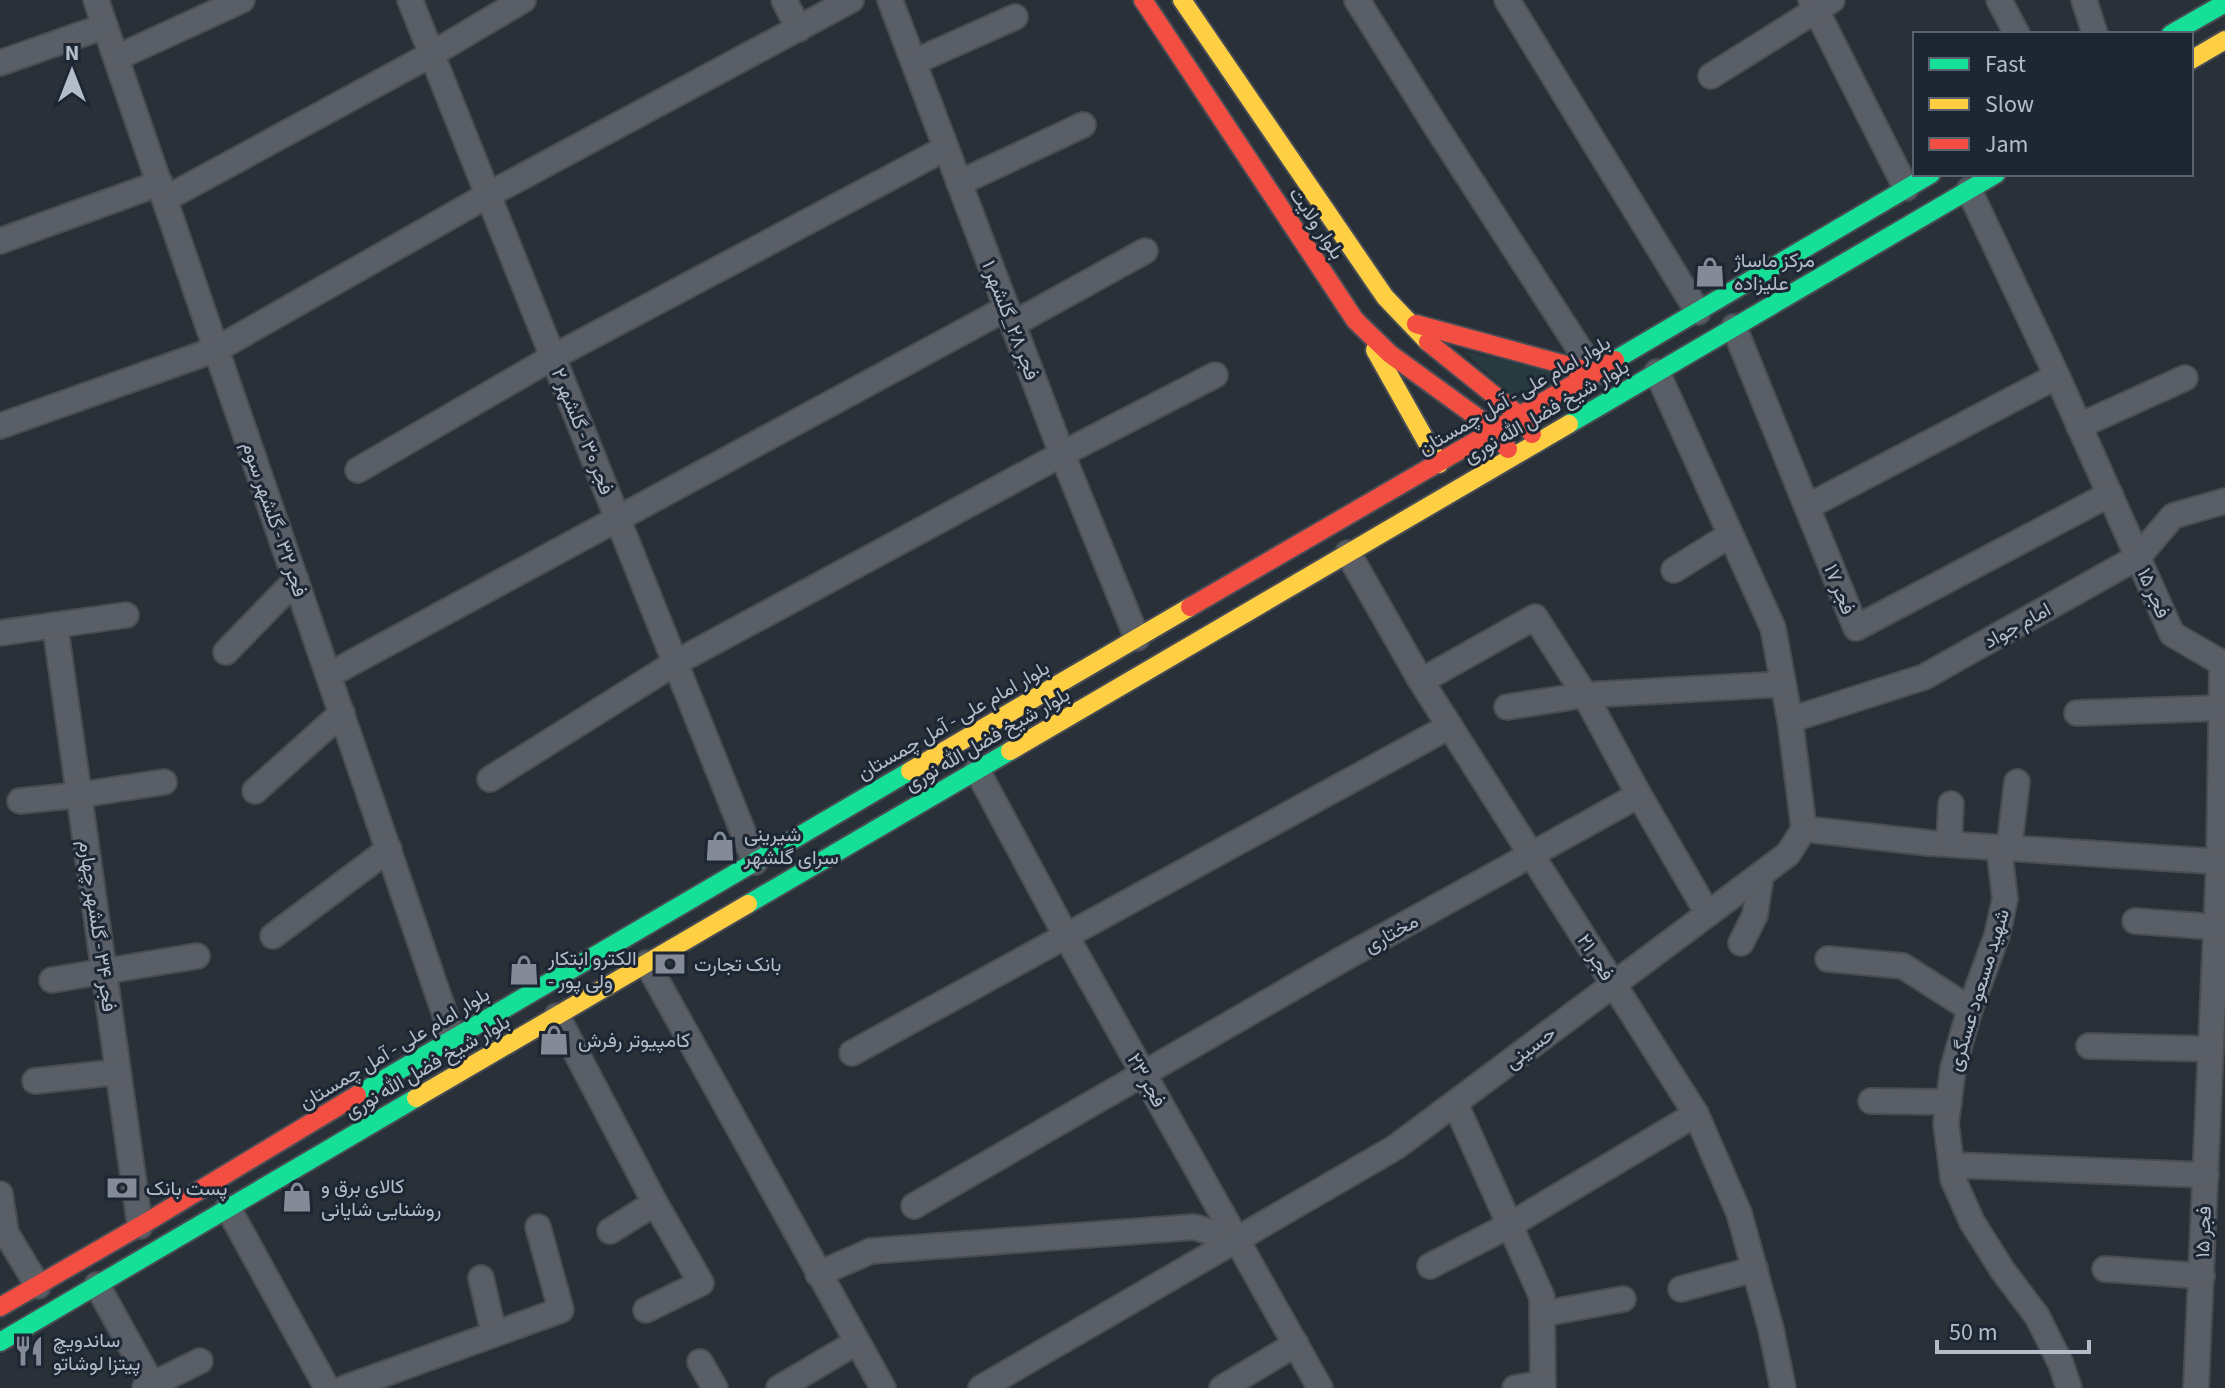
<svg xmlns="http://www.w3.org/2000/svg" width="2225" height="1388" viewBox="0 0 2225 1388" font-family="'Source Sans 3',Vazirmatn,sans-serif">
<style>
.green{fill:#273a3e}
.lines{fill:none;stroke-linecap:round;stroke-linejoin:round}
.street-casing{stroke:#484c53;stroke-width:28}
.fast-casing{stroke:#484c55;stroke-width:22}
.slow-casing{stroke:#484c55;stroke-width:22}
.jam-casing{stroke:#484c55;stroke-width:22}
.street{stroke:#5a5e66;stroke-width:24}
.fast{stroke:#16e098;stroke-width:18}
.slow{stroke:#ffcf43;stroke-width:18}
.jam{stroke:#f24e42;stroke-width:18}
.labels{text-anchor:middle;stroke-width:6;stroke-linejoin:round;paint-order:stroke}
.street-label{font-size:20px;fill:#b4bcc9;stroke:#1d2633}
.poi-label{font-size:20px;fill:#b4bcc9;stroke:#1d2633;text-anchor:start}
</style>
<rect width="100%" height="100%" fill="#2a3038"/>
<path class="green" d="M 1463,351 L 1570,374 L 1521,403 Z"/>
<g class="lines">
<g class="street-casing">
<g id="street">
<path d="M 96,0 L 453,1038"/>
<path d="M 410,0 L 755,862"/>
<path d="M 784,0 L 799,29"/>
<path d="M 890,0 L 1062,454 L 1137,638"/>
<path d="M 1357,0 L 1437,128 L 1595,373"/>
<path d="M 1507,0 L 1698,312"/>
<path d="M 1811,0 L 1906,188"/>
<path d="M 1999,0 L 2017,34"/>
<path d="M 2084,0 L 2095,34"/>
<path d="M 116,58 L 242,0"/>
<path d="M 914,62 L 1015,17"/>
<path d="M 0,63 L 105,26"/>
<path d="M 1711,76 L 1832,0"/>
<path d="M 959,183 L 1083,125"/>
<path d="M 1969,190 L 2057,376 L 2172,634 L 2222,663 L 2219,862 L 2196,1388"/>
<path d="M 165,199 L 432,54 L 523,0"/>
<path d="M 0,241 L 160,183"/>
<path d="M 1013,324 L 1145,251"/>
<path d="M 1734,327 L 1856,628 L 2110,494"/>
<path d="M 1657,372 L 1773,628 L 1790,720 L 1804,829"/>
<path d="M 0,426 L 217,349 L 488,195 L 851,0"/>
<path d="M 2079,426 L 2185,378"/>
<path d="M 358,470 L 553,357 L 946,148"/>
<path d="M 1807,507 L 2057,376"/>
<path d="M 1348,553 L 1421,681 L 1696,1114 L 1739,1213 L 1771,1329 L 1783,1388"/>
<path d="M 1674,570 L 1730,535"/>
<path d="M 55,625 L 140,1226"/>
<path d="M 0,633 L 126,615"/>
<path d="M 226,652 L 296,580"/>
<path d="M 329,675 L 1007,308"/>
<path d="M 1421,681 L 1535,617 L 1585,695 L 1639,795 L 1708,914"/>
<path d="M 1507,707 L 1585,695 L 1783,684"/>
<path d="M 2077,713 L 2221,708"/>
<path d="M 1790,720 L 1924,677 L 2138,557 L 2173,516 L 2225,501"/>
<path d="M 977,770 L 1065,934 L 1320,1388"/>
<path d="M 490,779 L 675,663 L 1062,454 L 1215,375"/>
<path d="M 255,791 L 342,713"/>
<path d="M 20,801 L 79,795 L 164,782"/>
<path d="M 1804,829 L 1929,843 L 2225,862"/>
<path d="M 1949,844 L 1951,804"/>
<path d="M 1999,848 L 2005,899 L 1997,935 L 1970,1009 L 1953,1068 L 1946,1123 L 1953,1179 L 1972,1222 L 2003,1271 L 2037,1316 L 2061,1364 L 2069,1388"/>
<path d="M 2009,849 L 2017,782"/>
<path d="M 2135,921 L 2216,927"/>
<path d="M 273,936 L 389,849"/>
<path d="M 1741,943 L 1755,915 L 1761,875"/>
<path d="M 1828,959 L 1903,966 L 1970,1009"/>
<path d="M 647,963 L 883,1388"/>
<path d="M 52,980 L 197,956"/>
<path d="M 557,1016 L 655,1203 L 610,1231"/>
<path d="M 2089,1046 L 2211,1049"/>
<path d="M 852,1053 L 1450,726"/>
<path d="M 35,1081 L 118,1072"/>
<path d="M 1871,1101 L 1949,1102"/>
<path d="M 1455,1103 L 1542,1297 L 1543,1388"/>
<path d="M 1951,1165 L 2206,1175"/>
<path d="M 0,1194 L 6,1233 L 38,1286"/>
<path d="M 914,1206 L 1339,961 L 1639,795"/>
<path d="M 228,1208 L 327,1388"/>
<path d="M 1430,1266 L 1510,1225 L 1696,1114"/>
<path d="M 2105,1269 L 2202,1276"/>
<path d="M 818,1274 L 871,1251 L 1194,1227 L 1237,1240"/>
<path d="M 481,1278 L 494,1334"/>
<path d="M 97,1285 L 154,1388"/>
<path d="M 1681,1289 L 1755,1269"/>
<path d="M 646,1310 L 701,1283 L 655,1203"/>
<path d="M 1542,1314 L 1623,1299"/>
<path d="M 700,1362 L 715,1388"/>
<path d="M 145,1388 L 200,1361"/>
<path d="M 345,1388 L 561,1310 L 538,1227"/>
<path d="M 779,1388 L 857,1342"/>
<path d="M 981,1388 L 1396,1147 L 1788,854 L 1804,829"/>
<path d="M 1222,1388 L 1296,1344"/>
<path d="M 1515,1388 L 1543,1383"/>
</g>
</g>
<g class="fast-casing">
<g id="fast">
<path d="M 2171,34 L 2225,3"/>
<path d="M 1615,360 L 1931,174"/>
<path d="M 1569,424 L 1996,174"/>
<path d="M 748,904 L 1010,751"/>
<path d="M 357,1095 L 910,771"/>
<path d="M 0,1342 L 416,1098"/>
</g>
</g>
<g class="slow-casing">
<g id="slow">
<path d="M 1182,0 L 1385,297 L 1428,342"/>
<path d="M 2191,60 L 2225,40"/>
<path d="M 1375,350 L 1439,464"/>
<path d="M 1010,751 L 1569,424"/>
<path d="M 910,771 L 1190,607"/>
<path d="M 416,1098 L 748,904"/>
</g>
</g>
<g class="jam-casing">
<g id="jam">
<path d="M 1143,0 L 1355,320 L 1390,354 L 1485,423 L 1508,449"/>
<path d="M 1416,324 L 1595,373"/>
<path d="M 1428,342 L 1520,416 L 1532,434"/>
<path d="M 1190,607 L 1615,360"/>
<path d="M 0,1307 L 152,1219 L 357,1095"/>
</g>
</g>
<use href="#street" class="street"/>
<use href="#fast" class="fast"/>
<use href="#slow" class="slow"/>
<use href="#jam" class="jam"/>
</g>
<defs>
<g id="shop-bare" transform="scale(2.4)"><path d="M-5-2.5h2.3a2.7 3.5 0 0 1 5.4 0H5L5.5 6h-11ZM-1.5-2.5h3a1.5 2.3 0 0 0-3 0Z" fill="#848b96" stroke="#1d2633" stroke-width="2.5" paint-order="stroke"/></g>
<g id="bank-bare" transform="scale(2.4)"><path d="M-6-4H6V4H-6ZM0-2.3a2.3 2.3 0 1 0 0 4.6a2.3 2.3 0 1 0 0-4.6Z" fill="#848b96" stroke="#1d2633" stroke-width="2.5" paint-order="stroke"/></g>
<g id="restaurant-bare" transform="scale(2.4)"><path d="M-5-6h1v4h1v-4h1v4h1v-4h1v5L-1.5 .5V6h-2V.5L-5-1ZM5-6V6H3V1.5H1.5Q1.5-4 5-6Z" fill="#848b96" stroke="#1d2633" stroke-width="2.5" paint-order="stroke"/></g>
</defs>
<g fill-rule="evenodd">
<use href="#shop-bare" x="1710" y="272"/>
<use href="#shop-bare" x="720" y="846"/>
<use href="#bank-bare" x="670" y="964"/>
<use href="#shop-bare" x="524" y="970"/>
<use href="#shop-bare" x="554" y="1040"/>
<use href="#bank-bare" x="122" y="1188"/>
<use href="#shop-bare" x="297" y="1197"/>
<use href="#restaurant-bare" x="29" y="1351"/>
</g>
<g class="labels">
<g class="street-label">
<text transform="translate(1317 223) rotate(56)" y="7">بلوار ولایت</text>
<text transform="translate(1011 320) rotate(69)" y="7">فجر ۲۸_گلشهر ۱</text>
<text transform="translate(1514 395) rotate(-30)" y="7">بلوار امام علی - آمل چمستان</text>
<text transform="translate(1546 411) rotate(-30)" y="7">بلوار شیخ فضل الله نوری</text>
<text transform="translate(583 431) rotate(68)" y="7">فجر ۳۰ - گلشهر ۲</text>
<text transform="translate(275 519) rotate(71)" y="7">فجر ۳۲ - گلشهر سوم</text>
<text transform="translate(1840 589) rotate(68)" y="7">فجر ۱۷</text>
<text transform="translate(2154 593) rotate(66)" y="7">فجر ۱۵</text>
<text transform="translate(2017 625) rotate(-29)" y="7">امام جواد</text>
<text transform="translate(953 720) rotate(-30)" y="7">بلوار امام علی - آمل چمستان</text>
<text transform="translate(987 739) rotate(-30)" y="7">بلوار شیخ فضل الله نوری</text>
<text transform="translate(98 926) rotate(82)" y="7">فجر ۳۴ - گلشهر چهارم</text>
<text transform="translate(1391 933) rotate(-29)" y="7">مختاری</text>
<text transform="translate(1596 957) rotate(58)" y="7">فجر ۲۱</text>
<text transform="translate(1978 990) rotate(-73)" y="7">شهید مسعود عسگری</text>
<text transform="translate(1530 1047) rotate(-37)" y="7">حسینی</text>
<text transform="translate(394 1048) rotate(-31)" y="7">بلوار امام علی - آمل چمستان</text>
<text transform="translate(427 1066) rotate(-30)" y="7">بلوار شیخ فضل الله نوری</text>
<text transform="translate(1147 1080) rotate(61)" y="7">فجر ۲۳</text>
<text transform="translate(2203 1232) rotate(-88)" y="7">فجر ۱۵</text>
</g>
<g class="poi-label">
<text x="1734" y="267">مرکز ماساژ<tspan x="1734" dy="23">علیزاده</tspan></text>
<text x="744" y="841">شیرینی<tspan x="744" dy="23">سرای گلشهر</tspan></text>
<text x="548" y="965">الکترو ابتکار<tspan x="548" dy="23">- ولی پور</tspan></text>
<text x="694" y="971">بانک تجارت</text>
<text x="578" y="1047">کامپیوتر رفرش</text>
<text x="321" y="1193">کالای برق و<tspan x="321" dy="23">روشنایی شایانی</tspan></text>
<text x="146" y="1195">پست بانک</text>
<text x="53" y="1347">ساندویچ<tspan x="53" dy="23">پیتزا لوشاتو</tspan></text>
</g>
</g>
<rect x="1913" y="32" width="280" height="144" fill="#1d2633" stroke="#59626f" stroke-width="2"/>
<rect x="1929" y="58" width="40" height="12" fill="#16e098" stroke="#59626f" stroke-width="2"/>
<text x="1985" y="72" font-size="24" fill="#b4bcc9">Fast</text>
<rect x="1929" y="98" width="40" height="12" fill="#ffcf43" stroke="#59626f" stroke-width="2"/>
<text x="1985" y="112" font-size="24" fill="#b4bcc9">Slow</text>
<rect x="1929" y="138" width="40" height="12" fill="#f24e42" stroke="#59626f" stroke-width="2"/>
<text x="1985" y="152" font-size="24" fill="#b4bcc9">Jam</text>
<g transform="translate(72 72)" stroke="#1d2633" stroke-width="6" paint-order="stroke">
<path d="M0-6L14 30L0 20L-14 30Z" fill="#b4bcc9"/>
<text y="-12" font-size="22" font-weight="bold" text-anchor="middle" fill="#b4bcc9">N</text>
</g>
<path d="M1937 1340v12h152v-12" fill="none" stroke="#b4bcc9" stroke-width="4"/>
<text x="1949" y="1340" font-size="24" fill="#b4bcc9" stroke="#1d2633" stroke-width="6" paint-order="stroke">50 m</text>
</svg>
